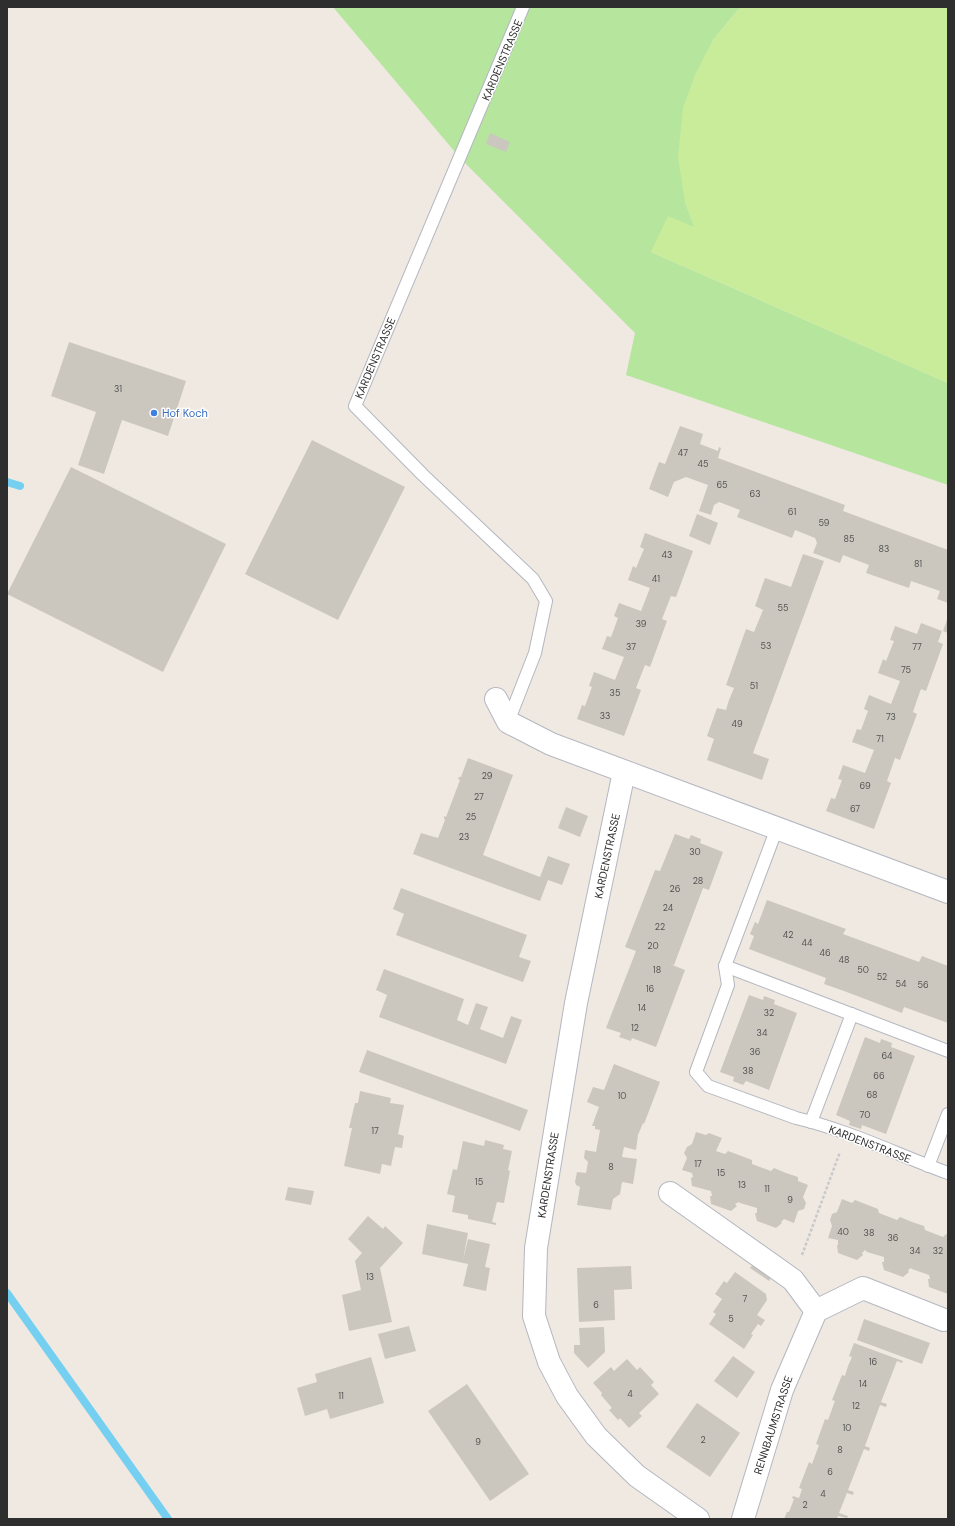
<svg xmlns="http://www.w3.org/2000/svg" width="955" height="1526" viewBox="0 0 955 1526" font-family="'DM Sans',sans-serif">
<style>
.green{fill:#b6e59e}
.pitch{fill:#c9ec9a}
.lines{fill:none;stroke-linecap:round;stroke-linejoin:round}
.stream{stroke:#75cff0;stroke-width:8}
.building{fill:#cbc7bf}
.service-casing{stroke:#b4b7c1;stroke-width:14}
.minor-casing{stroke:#b4b7c1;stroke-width:24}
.path{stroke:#c9c9c9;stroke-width:2.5;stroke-dasharray:3 2;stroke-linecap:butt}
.service{stroke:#fff;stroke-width:12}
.minor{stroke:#fff;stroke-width:22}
.shop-dot{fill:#3f7fe0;stroke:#fff;stroke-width:1.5}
.labels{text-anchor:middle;stroke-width:3;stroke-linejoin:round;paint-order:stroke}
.number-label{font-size:9px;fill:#555452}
.street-label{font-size:11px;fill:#2e2e2e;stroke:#fff}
.shop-label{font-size:11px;fill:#366cbe;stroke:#fff;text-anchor:start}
</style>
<rect width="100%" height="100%" fill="#efe9e1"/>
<path class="green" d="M 333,7 L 743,7 L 737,11 L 713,40 L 685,202 L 695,228 L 651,252 L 948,383 L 948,485 L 626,375 L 635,333 L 460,158 Z"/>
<path class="pitch" d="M 743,7 L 948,7 L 948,383 L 651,252 L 668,216 L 694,227 L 685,202 L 678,157 L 683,108 L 695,75 L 713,40 L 737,11 Z"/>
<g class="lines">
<g class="stream">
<path d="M 7,482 L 20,486"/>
<path d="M 7,1293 L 168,1519"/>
</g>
</g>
<g class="building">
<path d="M 490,133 L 510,142 L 506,152 L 486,144 Z"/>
<path d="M 69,342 L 186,381 L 168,436 L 122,420 L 104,474 L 78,465 L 96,412 L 51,396 Z"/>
<path d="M 680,426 L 703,434 L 700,444 L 718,451 L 719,447 L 721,448 L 718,458 L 845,505 L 843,511 L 948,550 L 948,603 L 937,599 L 940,591 L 911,581 L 909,588 L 866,573 L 869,565 L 843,555 L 840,563 L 813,553 L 817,543 L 815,538 L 795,530 L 792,538 L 737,517 L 740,510 L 719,502 L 714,505 L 711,515 L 699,511 L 708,485 L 686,477 L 674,482 L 668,497 L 649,489 L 659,462 L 665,464 Z"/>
<path d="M 312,440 L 405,487 L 338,620 L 245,574 Z"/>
<path d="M 71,467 L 226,544 L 163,672 L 7,594 Z"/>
<path d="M 697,514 L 718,523 L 710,545 L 689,536 Z"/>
<path d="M 645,533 L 693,551 L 676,597 L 671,596 L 662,619 L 667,621 L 650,667 L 645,665 L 636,688 L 641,690 L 624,736 L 577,719 L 582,705 L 585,706 L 592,687 L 589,686 L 594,672 L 615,680 L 624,657 L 602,649 L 607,636 L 611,637 L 618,618 L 614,616 L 619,603 L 641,611 L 650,588 L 628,580 L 633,566 L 636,568 L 644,549 L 640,547 Z"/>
<path d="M 803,554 L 824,561 L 753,753 L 769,759 L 762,780 L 707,760 L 714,739 L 707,736 L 717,708 L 726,710 L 729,700 L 734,688 L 726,685 L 746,629 L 754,632 L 763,610 L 755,606 L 765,578 L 791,587 Z"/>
<path d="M 947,620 L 948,620 L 948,633 L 943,631 Z"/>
<path d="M 921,623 L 942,631 L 938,642 L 943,644 L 926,691 L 921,689 L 917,700 L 913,712 L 917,714 L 900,760 L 895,758 L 887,781 L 891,783 L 874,829 L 826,811 L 831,798 L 835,799 L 842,780 L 838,779 L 843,765 L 865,773 L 874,750 L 852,742 L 857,729 L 861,730 L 868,711 L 864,709 L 869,695 L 891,704 L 900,681 L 878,673 L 883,659 L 886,661 L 894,641 L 890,640 L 895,626 L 917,634 Z"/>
<path d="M 468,758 L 513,775 L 483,855 L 540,877 L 548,856 L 570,864 L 562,885 L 548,880 L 540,901 L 413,854 L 421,833 L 438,838 L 445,820 L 444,818 L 444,816 L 446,817 L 460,780 L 458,779 L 459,777 L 461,777 Z"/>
<path d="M 566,807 L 588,816 L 580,837 L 558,828 Z"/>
<path d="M 675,834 L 689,839 L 691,835 L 701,839 L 700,843 L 723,852 L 709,890 L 703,888 L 674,965 L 670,964 L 685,970 L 656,1047 L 632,1038 L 631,1041 L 619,1037 L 621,1033 L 606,1028 L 636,951 L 625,947 L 655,870 L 660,871 Z"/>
<path d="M 401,888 L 527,935 L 519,957 L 531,961 L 523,982 L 396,935 L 404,914 L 393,909 Z"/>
<path d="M 767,900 L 846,929 L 843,934 L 919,962 L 922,956 L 948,966 L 948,1023 L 904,1007 L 902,1013 L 844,991 L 824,984 L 826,978 L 749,949 L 754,936 L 750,934 L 755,922 L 758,924 Z"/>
<path d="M 384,969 L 464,999 L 457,1020 L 468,1025 L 476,1003 L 488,1007 L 480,1029 L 503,1038 L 511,1016 L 522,1020 L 506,1064 L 379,1017 L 387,995 L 376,990 Z"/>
<path d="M 749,995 L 763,1000 L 764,996 L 775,1000 L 774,1004 L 797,1013 L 769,1090 L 746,1081 L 743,1085 L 733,1081 L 734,1077 L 720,1072 Z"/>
<path d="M 865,1037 L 880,1043 L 881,1039 L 892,1043 L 891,1047 L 915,1056 L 886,1134 L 862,1125 L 861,1129 L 849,1125 L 850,1121 L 836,1115 Z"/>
<path d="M 367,1050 L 528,1110 L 520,1131 L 359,1072 Z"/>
<path d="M 614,1064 L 660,1082 L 644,1124 L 643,1123 L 638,1135 L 636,1150 L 624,1147 L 622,1157 L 637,1159 L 633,1184 L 622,1182 L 620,1194 L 613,1199 L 611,1210 L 577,1205 L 580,1187 L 576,1185 L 575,1182 L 577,1172 L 586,1173 L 588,1162 L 584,1158 L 585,1150 L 596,1152 L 600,1130 L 595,1129 L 595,1126 L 592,1126 L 599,1107 L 587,1102 L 593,1087 L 604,1090 Z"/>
<path d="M 360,1091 L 391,1098 L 390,1103 L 404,1105 L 398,1134 L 404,1136 L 402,1148 L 395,1147 L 391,1166 L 382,1164 L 380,1174 L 344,1166 L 352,1128 L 349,1128 L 355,1103 L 358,1103 Z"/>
<path d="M 696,1132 L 706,1135 L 709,1133 L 722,1138 L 716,1151 L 725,1154 L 728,1151 L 752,1160 L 752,1164 L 771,1171 L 774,1168 L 786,1173 L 798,1177 L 798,1181 L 808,1185 L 803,1197 L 806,1203 L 804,1209 L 798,1211 L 794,1223 L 784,1219 L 781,1222 L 782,1223 L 776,1228 L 757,1221 L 755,1213 L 757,1213 L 757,1208 L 740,1203 L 739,1202 L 735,1204 L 737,1206 L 731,1211 L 711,1204 L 710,1196 L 712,1196 L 711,1191 L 692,1186 L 691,1178 L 693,1177 L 692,1173 L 682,1170 L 687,1158 L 684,1153 L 687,1147 L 692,1144 Z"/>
<path d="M 485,1140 L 504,1145 L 503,1149 L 512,1151 L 508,1170 L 510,1171 L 504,1203 L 497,1202 L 492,1222 L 496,1223 L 496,1225 L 468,1219 L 468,1215 L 452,1212 L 455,1196 L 447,1194 L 453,1169 L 457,1170 L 463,1141 L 484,1146 Z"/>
<path d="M 288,1187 L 314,1191 L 311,1205 L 285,1200 Z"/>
<path d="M 842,1199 L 852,1203 L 855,1200 L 878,1209 L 879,1213 L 897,1220 L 900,1217 L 912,1222 L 924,1226 L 925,1230 L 943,1237 L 946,1234 L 948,1235 L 948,1294 L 929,1287 L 928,1279 L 930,1279 L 929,1275 L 912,1269 L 911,1268 L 908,1270 L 909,1272 L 903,1277 L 884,1270 L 882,1262 L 884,1262 L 884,1257 L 867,1252 L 865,1250 L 862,1253 L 863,1255 L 857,1260 L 838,1253 L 837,1245 L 838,1245 L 838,1240 L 828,1238 L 832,1226 L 830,1220 L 832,1214 L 837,1212 Z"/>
<path d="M 368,1216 L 383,1229 L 385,1226 L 403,1243 L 380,1268 L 392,1322 L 349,1331 L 342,1295 L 361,1290 L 355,1261 L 362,1253 L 348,1239 Z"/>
<path d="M 427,1224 L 468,1233 L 463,1260 L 468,1239 L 490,1244 L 485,1267 L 490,1268 L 486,1291 L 463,1286 L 468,1264 L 422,1254 Z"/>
<path d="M 757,1259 L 775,1271 L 769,1281 L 750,1268 Z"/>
<path d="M 631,1266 L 632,1289 L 614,1290 L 615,1320 L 579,1322 L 577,1268 Z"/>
<path d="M 735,1272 L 766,1294 L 767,1300 L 757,1315 L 765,1320 L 761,1326 L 758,1324 L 751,1334 L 753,1335 L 744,1349 L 709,1324 L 716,1314 L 713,1312 L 722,1299 L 715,1294 L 724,1281 L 727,1283 Z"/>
<path d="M 864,1319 L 930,1343 L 922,1364 L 857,1340 Z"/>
<path d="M 409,1326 L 416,1351 L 385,1359 L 378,1334 Z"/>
<path d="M 604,1327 L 605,1352 L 588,1368 L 574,1353 L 574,1345 L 580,1345 L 579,1328 Z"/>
<path d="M 854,1343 L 903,1361 L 902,1363 L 897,1361 L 881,1402 L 887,1404 L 886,1407 L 880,1405 L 865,1446 L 870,1448 L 869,1451 L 864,1449 L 848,1490 L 854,1492 L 853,1494 L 853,1495 L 847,1493 L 839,1513 L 848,1516 L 847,1518 L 838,1516 L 837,1519 L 784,1519 L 787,1512 L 789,1512 L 794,1499 L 792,1498 L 793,1496 L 799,1498 L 802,1489 L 799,1488 L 809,1462 L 812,1464 L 819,1445 L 816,1444 L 825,1419 L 828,1420 L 835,1401 L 832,1400 L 842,1375 L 845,1376 L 848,1366 L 852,1357 L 849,1356 Z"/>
<path d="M 733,1356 L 755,1372 L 737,1398 L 714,1381 Z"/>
<path d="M 371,1357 L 384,1403 L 330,1419 L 327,1409 L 305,1416 L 297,1388 L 317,1382 L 315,1374 Z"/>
<path d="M 627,1359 L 637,1370 L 640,1367 L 654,1382 L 651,1385 L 659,1394 L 639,1413 L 642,1416 L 629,1428 L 620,1418 L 618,1420 L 609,1410 L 612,1408 L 601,1395 L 602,1393 L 593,1383 L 611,1367 L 614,1371 Z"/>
<path d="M 467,1384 L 529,1474 L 490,1501 L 428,1411 Z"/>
<path d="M 697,1403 L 740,1433 L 710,1477 L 666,1447 Z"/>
</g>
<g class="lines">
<g class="service-casing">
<g id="service">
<path d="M 508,722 L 535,653 L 546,601 L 533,579 L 423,475 L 355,406 L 523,7"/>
<path d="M 777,828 L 725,966 L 728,985 L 696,1072 L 708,1086 L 796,1118 C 848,1130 898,1155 948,1173"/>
<path d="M 725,966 L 948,1051"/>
<path d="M 811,1122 L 852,1014"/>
<path d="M 928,1166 L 948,1114"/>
</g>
</g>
<g class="minor-casing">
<g id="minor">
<path d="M 496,699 L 508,722 L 551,744 L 948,892"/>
<path d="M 624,772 L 576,1003 L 536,1248 L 534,1316 L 549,1362 L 567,1396 L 596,1436 L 637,1476 L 698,1519"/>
<path d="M 670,1193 L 793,1280 L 816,1311 L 863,1288 L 944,1320"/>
<path d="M 743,1519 L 782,1390 L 816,1311"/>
</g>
</g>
<path class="path" d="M 802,1255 L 840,1152"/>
<use href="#service" class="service"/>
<use href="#minor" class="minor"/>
</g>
<circle class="shop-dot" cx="154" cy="413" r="4"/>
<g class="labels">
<g class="number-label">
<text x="118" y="392">31</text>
<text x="683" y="456">47</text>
<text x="703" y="467">45</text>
<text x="722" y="488">65</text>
<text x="755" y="497">63</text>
<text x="792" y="515">61</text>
<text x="824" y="526">59</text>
<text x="849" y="542">85</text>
<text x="884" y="552">83</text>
<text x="667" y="558">43</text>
<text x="918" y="567">81</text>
<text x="656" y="582">41</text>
<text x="783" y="611">55</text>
<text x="641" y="627">39</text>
<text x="766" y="649">53</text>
<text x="631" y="650">37</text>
<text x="917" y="650">77</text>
<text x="906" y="673">75</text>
<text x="754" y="689">51</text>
<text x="615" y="696">35</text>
<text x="605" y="719">33</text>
<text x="891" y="720">73</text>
<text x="737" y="727">49</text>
<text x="880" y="742">71</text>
<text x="487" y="779">29</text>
<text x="865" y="789">69</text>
<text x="479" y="800">27</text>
<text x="855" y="812">67</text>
<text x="471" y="820">25</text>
<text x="464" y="840">23</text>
<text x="695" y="855">30</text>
<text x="698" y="884">28</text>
<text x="675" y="892">26</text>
<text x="668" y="911">24</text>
<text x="660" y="930">22</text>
<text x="788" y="938">42</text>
<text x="807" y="946">44</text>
<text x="653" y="949">20</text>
<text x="825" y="956">46</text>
<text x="844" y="963">48</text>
<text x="657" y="973">18</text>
<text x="863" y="973">50</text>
<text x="882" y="980">52</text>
<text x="901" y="987">54</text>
<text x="923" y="988">56</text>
<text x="650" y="992">16</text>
<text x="642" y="1011">14</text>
<text x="769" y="1016">32</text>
<text x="635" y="1031">12</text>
<text x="762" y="1036">34</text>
<text x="755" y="1055">36</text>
<text x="887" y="1059">64</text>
<text x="748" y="1074">38</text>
<text x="879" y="1079">66</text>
<text x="872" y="1098">68</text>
<text x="622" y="1099">10</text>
<text x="865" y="1118">70</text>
<text x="375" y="1134">17</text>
<text x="698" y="1167">17</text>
<text x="611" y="1170">8</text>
<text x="721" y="1176">15</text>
<text x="479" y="1185">15</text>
<text x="742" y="1188">13</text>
<text x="767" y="1192">11</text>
<text x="790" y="1203">9</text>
<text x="843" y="1235">40</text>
<text x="869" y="1236">38</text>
<text x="893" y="1241">36</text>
<text x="915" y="1254">34</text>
<text x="938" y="1254">32</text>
<text x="370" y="1280">13</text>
<text x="745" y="1302">7</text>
<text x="596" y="1308">6</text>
<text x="731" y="1322">5</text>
<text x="873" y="1365">16</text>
<text x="863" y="1387">14</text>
<text x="630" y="1397">4</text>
<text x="341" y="1399">11</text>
<text x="856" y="1409">12</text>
<text x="847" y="1431">10</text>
<text x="703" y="1443">2</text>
<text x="478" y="1445">9</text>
<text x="840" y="1453">8</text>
<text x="830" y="1475">6</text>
<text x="823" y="1497">4</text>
<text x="805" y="1508">2</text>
</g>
<g class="street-label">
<text transform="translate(502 60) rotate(-67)" y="4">KARDENSTRASSE</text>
<text transform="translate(375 358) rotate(-67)" y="4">KARDENSTRASSE</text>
<text transform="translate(607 856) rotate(-78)" y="4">KARDENSTRASSE</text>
<text transform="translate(870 1144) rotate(21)" y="4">KARDENSTRASSE</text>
<text transform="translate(548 1175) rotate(-81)" y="4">KARDENSTRASSE</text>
<text transform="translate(773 1425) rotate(-72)" y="4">RENNBAUMSTRASSE</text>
</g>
<g class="shop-label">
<text x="162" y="417">Hof Koch</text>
</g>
</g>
<rect width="955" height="1526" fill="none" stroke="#2e2e2e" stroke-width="16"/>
</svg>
